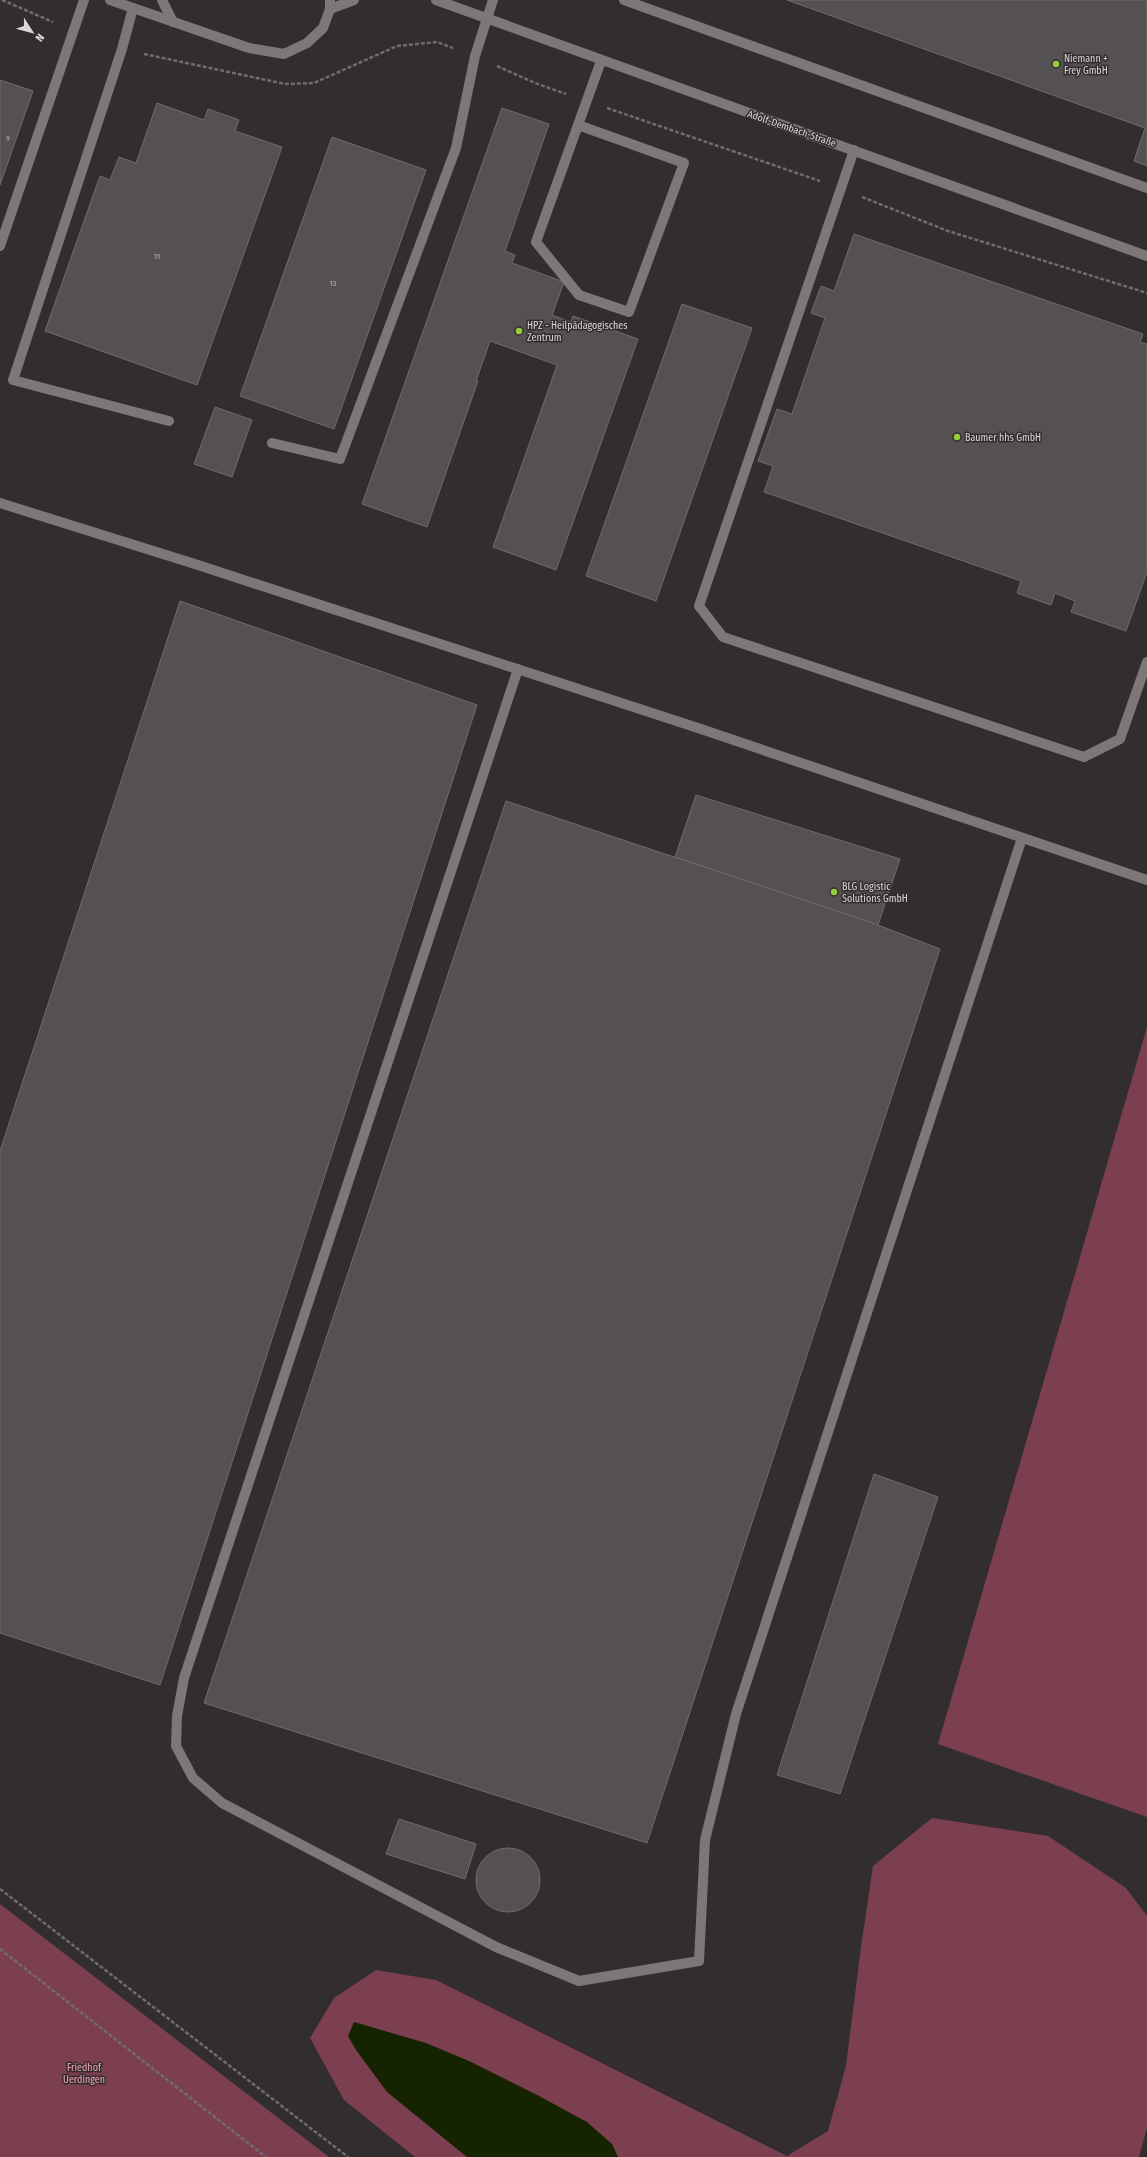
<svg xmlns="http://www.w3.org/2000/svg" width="1147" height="2157" viewBox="0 0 1147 2157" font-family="'Fira Sans Condensed',sans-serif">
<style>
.green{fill:#7c3f50}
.water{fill:#152300}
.building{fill:#555051;stroke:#706b6c}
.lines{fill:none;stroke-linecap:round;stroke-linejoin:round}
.path{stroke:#706c6d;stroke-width:2.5;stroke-dasharray:4 2;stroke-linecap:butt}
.service{stroke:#7d7778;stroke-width:10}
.secondary{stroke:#7d7778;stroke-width:10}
.poi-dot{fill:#95cc3a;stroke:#322e2f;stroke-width:1.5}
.labels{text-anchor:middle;stroke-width:3;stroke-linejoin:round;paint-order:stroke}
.number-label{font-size:8px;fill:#bab6b7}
.poi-label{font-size:10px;fill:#dbd8d9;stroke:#322e2f;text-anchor:start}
.street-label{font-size:10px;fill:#dbd8d9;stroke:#322e2f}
.park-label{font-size:10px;fill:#faa2b9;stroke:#322e2f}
</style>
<rect width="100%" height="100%" fill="#322e2f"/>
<g class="green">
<path d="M 1147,1027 L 1147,1817 L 938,1744 Z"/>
<path d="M 932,1818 L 1048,1836 L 1126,1888 L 1147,1916 L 1147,2128 L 1139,2157 L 415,2157 L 344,2100 L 310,2038 L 334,1998 L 376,1970 L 436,1980 L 787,2156 L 828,2131 L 846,2066 L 861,1947 L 873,1866 Z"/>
<path d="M 0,1904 L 329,2157 L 0,2157 Z"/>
</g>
<path class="water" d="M 354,2022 L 426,2043 L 469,2061 L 537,2095 L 587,2122 L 612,2144 L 618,2157 L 467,2157 L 387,2092 L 356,2050 L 348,2036 Z"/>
<g class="building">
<path d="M 787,0 L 1147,0 L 1147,166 L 1134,161 L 1145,128 Z"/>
<path d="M 0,80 L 33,91 L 0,185 Z"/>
<path d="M 157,103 L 204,120 L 208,109 L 239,120 L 235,131 L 282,147 L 197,385 L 45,331 L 100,176 L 110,180 L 119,157 L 136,163 Z"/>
<path d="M 502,108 L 549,124 L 505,251 L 515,255 L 512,263 L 564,282 L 552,315 L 571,322 L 573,316 L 638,339 L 556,570 L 493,547 L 557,365 L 490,341 L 476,381 L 478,381 L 427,527 L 362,504 Z"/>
<path d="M 332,137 L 426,170 L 334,429 L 240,396 Z"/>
<path d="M 854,234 L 1143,334 L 1140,342 L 1147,344 L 1147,572 L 1126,631 L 1071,612 L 1075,601 L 1055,593 L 1051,605 L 1017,593 L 1021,581 L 764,492 L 773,466 L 758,461 L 777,409 L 792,414 L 825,318 L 811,313 L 821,286 L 834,291 Z"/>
<path d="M 682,304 L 752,328 L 656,601 L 586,576 Z"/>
<path d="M 215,407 L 252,420 L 232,477 L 194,464 Z"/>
<path d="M 180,601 L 477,705 L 160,1685 L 0,1633 L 0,1151 Z"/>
<path d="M 696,795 L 900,859 L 878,925 L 675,857 Z"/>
<path d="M 506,801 L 878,925 L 940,949 L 647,1843 L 204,1703 Z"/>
<path d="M 874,1474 L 938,1497 L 840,1794 L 777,1775 Z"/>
<path d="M 399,1819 L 476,1844 L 465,1879 L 386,1854 Z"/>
<circle cx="508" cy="1880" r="32"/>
</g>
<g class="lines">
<g class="path">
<path d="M 2,0 L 53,22"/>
<path d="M 144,54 L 285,84 L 314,83 L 397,46 L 437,42 L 453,48"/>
<path d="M 497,66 L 535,83 L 566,94"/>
<path d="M 607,108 L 820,181"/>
<path d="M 862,197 L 948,231 L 1147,293"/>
<path d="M 0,1889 L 348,2157"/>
<path d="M 0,1949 L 266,2157"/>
</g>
<g class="service">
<path d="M 624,0 L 1147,188"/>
<path d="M 133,8 L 122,49 L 13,380 L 169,421"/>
<path d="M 578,125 L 684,163 L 629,312 L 579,295 L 536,242 L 601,61"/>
<path d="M 854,150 L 699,606 L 723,637 L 1084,757 L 1120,739 L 1147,662"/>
<path d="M 0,246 L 84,0"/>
<path d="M 272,443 L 340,459 L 456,148 L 475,56 L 493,0"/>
<path d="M 0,503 L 198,565 L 698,728 L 1147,880"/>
<path d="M 518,669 L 184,1678 L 177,1716 L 176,1746 L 193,1778 L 222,1803 L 496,1947 L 579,1981 L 699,1961 L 705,1840 L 736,1714 L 1022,838"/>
</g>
<g class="secondary">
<path d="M 110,0 L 249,48 L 284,54 L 307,43 L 323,28 L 330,9 L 330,0"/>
<path d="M 162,0 L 173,22"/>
<path d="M 436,0 C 673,87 910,170 1147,256"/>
<path d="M 330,9 L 354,0"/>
</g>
</g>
<g class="poi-dot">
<circle cx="1056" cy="64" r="4"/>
<circle cx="519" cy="331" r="4"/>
<circle cx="957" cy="437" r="4"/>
<circle cx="834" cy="892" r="4"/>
</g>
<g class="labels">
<g class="number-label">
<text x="8" y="141">9</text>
<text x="157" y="259">11</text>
<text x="333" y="286">13</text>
</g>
<g class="poi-label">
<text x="1064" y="62">Niemann +<tspan x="1064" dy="12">Frey GmbH</tspan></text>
<text x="527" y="329">HPZ - Heilpädagogisches<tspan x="527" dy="12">Zentrum</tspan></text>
<text x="965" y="441">Baumer hhs GmbH</text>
<text x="842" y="890">BLG Logistic<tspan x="842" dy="12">Solutions GmbH</tspan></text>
</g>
<g class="street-label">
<text transform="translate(792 128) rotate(19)" y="4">Adolf-Dembach-Straße</text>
</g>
<g class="park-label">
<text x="84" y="2071">Friedhof<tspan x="84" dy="12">Uerdingen</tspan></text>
</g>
</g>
<g transform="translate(32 32) rotate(126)" stroke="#322e2f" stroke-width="3" paint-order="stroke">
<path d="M0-3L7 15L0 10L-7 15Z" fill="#dbd8d9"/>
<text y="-6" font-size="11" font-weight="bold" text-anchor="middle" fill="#dbd8d9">N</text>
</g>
</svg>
